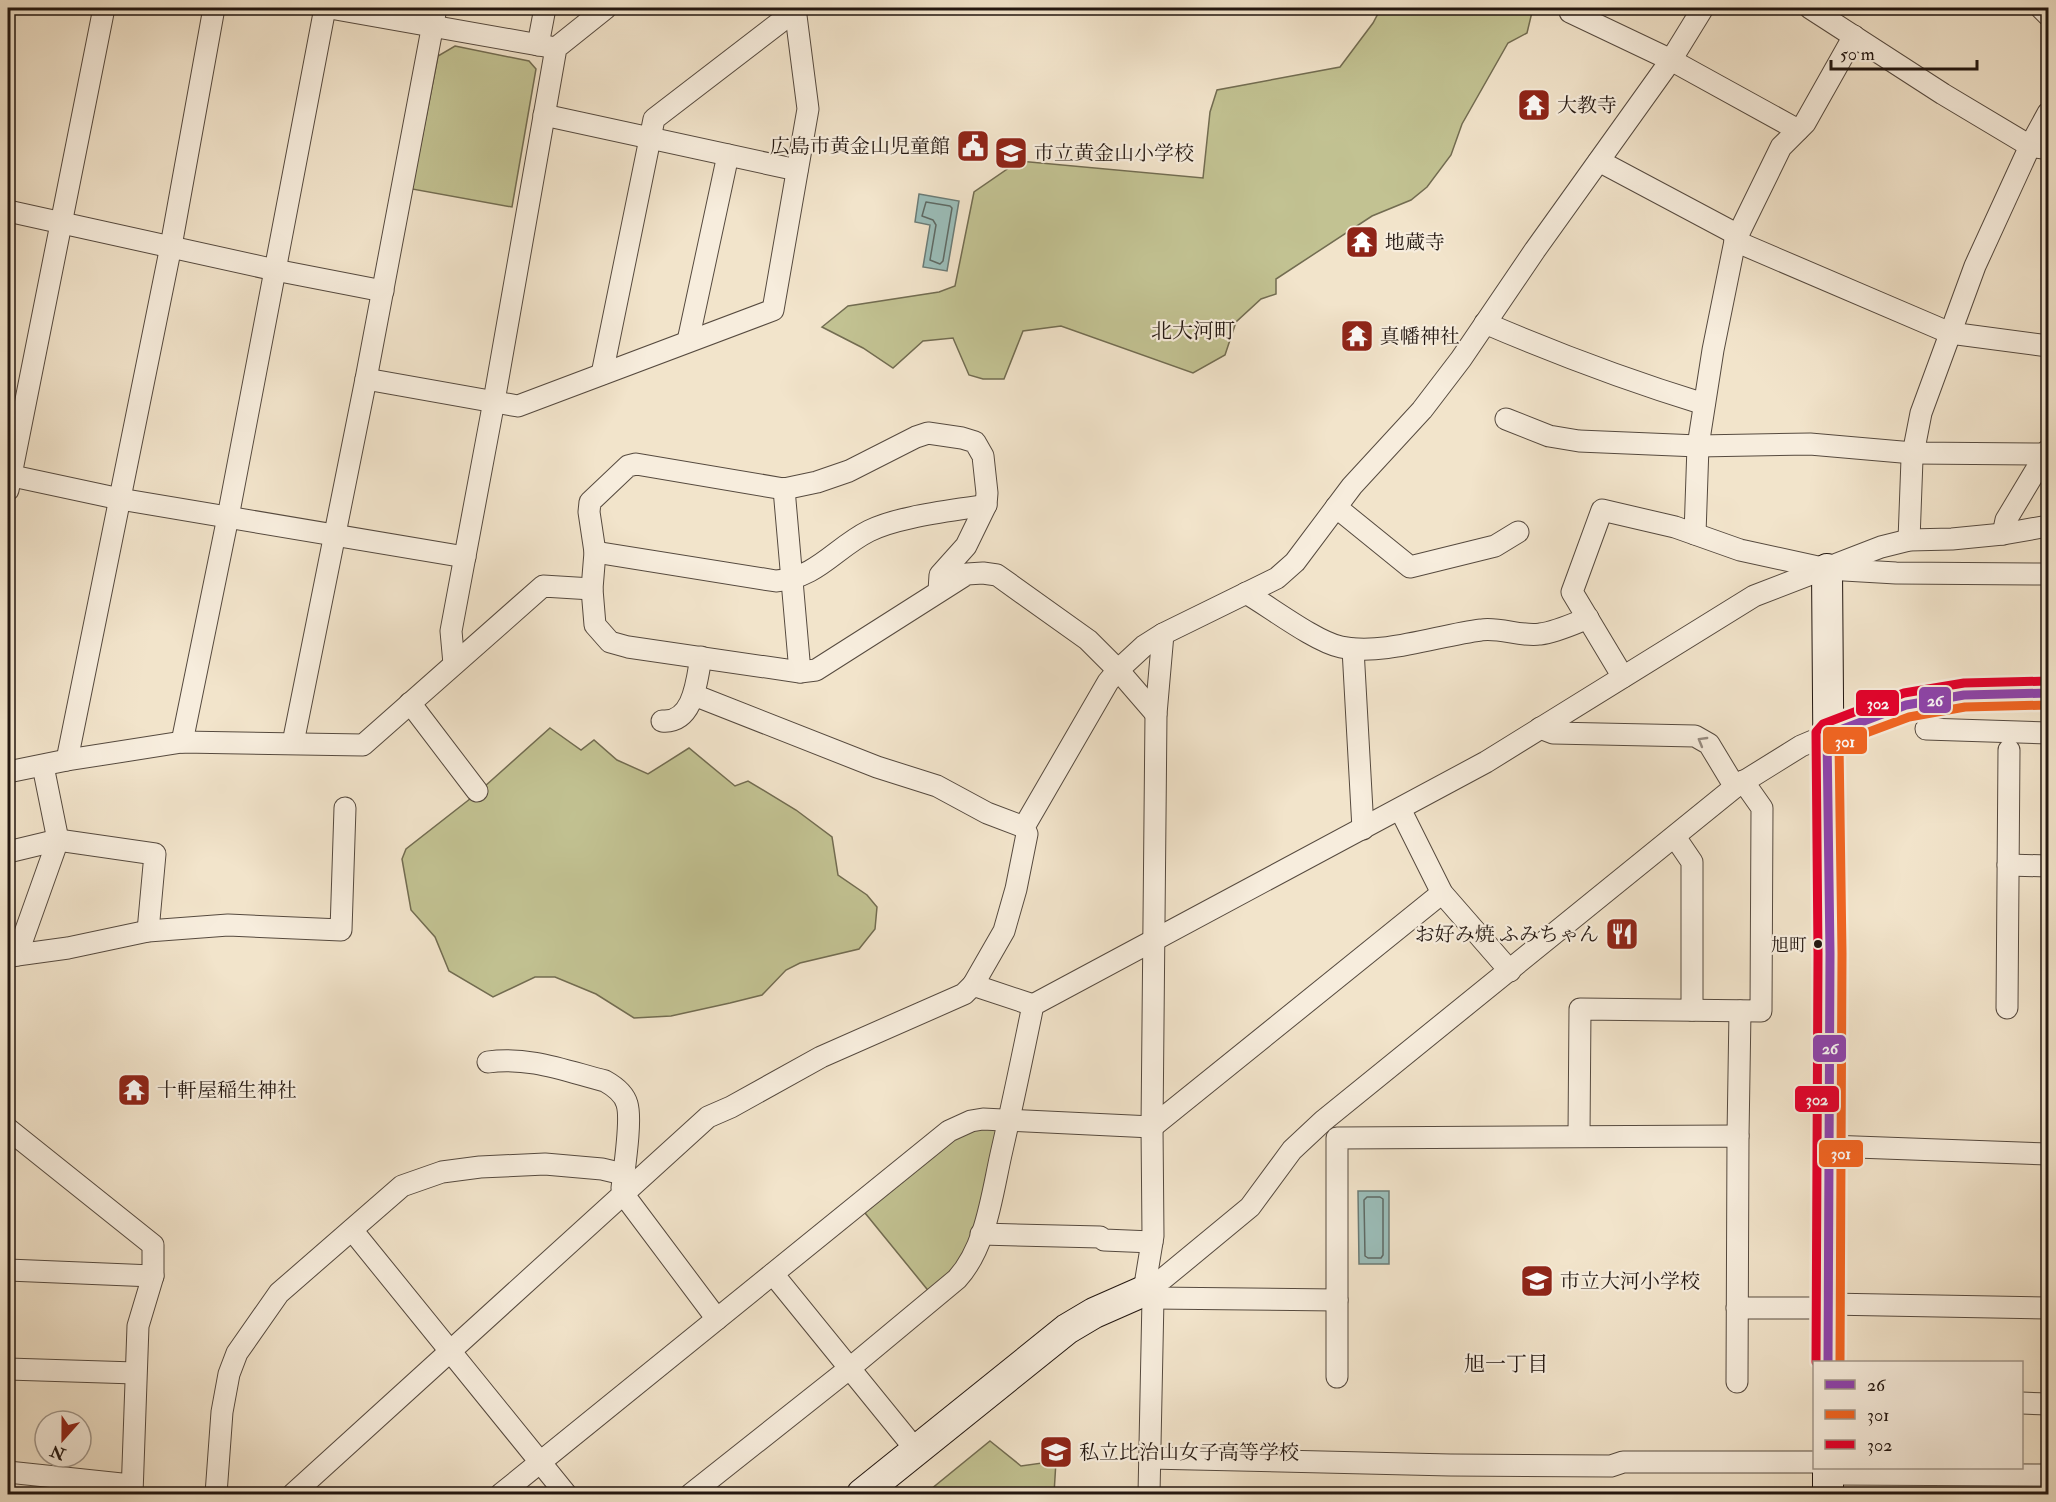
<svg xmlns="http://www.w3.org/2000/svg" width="2056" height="1502" viewBox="0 0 2056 1502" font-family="'IM FELL Double Pica','Noto Serif JP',serif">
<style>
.green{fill:#c2c292;stroke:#726c51;stroke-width:1.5}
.water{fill:#9bbeba;stroke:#6b7b76;stroke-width:1.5}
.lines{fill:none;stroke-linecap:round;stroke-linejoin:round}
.shore{stroke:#5e6a65;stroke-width:1.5}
.street-casing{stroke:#564a3f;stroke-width:23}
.secondary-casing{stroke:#221610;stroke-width:32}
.street{stroke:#f7eddd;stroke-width:21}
.secondary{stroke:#f7eddd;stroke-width:30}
.bus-1-casing{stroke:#f7eddd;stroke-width:14}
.bus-2-casing{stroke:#f7eddd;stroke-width:14}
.bus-3-casing{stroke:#f7eddd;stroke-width:14}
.bus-1{stroke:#8e44ad;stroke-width:9}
.bus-2{stroke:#f26522;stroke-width:9}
.bus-3{stroke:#e4002b;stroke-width:9}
.oneway{stroke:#978c81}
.bus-dot{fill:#221610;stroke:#f7eddd;stroke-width:2}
.labels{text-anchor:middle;stroke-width:4.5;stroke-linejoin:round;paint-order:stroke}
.bus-label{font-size:18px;fill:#221610;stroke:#f7eddd;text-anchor:end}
.poi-label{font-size:20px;fill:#221610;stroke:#f7eddd;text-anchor:start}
.neighbourhood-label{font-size:21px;fill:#221610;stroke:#f7eddd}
.line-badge{stroke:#f7eddd;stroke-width:2}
.badge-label{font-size:16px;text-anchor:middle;font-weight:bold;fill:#fff}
</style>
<rect width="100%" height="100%" fill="#f2e4cb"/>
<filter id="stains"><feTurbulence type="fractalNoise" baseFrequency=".00333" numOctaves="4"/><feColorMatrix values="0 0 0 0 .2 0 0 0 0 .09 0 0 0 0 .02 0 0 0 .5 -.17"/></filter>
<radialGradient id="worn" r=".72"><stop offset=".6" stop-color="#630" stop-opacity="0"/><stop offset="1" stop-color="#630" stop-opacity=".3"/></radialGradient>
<g class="green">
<path d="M 1381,8 L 1533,8 L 1527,33 L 1508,43 L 1462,124 L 1451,155 L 1427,187 L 1411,200 L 1372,216 L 1276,279 L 1276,294 L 1261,299 L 1236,322 L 1225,355 L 1193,373 L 1061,326 L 1023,331 L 1004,379 L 983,379 L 969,375 L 953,338 L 923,341 L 893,368 L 863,348 L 822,327 L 848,306 L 939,292 L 955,286 L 974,192 L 1019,161 L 1203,178 L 1210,112 L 1217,90 L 1340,67 L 1373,23 Z"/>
<path d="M 455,46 L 529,61 L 536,69 L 512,207 L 412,189 L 438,56 Z"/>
<path d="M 550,728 L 581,750 L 594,740 L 617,760 L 648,774 L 689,748 L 735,786 L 748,781 L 796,810 L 832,837 L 838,875 L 867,895 L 877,907 L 875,929 L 859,949 L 800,963 L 786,970 L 762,995 L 730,1003 L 671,1016 L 634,1018 L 596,994 L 555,977 L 535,977 L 493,997 L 449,971 L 435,937 L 411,910 L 402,859 L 406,849 L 475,795 Z"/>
<path d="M 995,1125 L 1000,1133 L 972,1251 L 931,1294 L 861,1208 L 952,1135 Z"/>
<path d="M 990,1441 L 1021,1466 L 1056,1461 L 1054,1494 L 925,1494 Z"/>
</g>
<g class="water">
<path d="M 919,194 L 959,201 L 947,271 L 923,267 L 930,225 L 915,222 Z"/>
<path d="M 1358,1191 L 1389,1191 L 1389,1264 L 1359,1264 Z"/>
</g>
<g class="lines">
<g class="shore">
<path d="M 926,202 L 950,206 L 952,208 L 943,261 L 940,264 L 930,260 L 936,225 L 933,220 L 922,216 Z"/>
<path d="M 1367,1197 L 1380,1197 L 1383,1199 L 1383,1255 L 1381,1258 L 1368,1258 L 1365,1256 L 1364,1200 Z"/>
</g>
<g class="street-casing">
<g id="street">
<path d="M 330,8 L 556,48"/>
<path d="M 1572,8 L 1570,12 L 1671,60 L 1798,130"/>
<path d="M 1810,8 L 1943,94 L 2030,146 L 2048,149"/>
<path d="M 2041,8 L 2048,15"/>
<path d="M 538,45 L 545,8"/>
<path d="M 544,115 L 797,170"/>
<path d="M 1599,161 L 1738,235"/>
<path d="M 8,211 L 275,270 L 383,291"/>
<path d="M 1735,241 L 1950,333 L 2048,346"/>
<path d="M 1485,323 C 1557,354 1629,381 1704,404"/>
<path d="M 688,341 L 728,155"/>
<path d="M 602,374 L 654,119 L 796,10"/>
<path d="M 366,379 L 518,406 L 773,310 L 808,109 L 795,8"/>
<path d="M 1506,419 L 1549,436 L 1579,441 L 1698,446 L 1810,444 L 1913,453 L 2048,454"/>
<path d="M 8,475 L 120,499 L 465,557"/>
<path d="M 784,489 L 800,672"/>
<path d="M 8,490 L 104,8"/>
<path d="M 1336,507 L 1410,567 L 1495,546 L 1518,532"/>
<path d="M 1695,534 L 1698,446 L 1713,350 L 1735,241 L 1781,147 L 1805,123 L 1854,36"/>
<path d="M 2003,534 L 2006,520 L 2048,450"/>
<path d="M 1909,540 L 1912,459 L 1921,413 L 1975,266 L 2030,146 L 2048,113"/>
<path d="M 595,552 L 776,581 C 817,578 835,548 869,531 C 899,516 952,511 986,505"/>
<path d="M 939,591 L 940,575 L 966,546 L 986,505 L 987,493 L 983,456 L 975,442 L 962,438 L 928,433 L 916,437 L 849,471 L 817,482 L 784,489 L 636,464 L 628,466 L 590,502 L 589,512 L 595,552 L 592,589 L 595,625 L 610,642 L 628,647 L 800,672 L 816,670 L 967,574 L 983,573 L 997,575 L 1088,640 L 1118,670 L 1156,714"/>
<path d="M 1246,593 C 1270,607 1316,642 1341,647 C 1383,656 1439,635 1481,630 C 1500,627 1521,637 1540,634 C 1556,632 1573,624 1588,618"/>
<path d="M 1353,649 L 1363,829"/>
<path d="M 454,664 L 451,631 L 494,401 L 556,48 L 606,8"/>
<path d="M 1623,677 L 1572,592 L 1602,510 L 1675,527 L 1740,550 L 1827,569 L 1896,573 L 2048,574"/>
<path d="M 694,695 L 877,767 L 937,786 L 987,813 L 1024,827"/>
<path d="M 410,703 L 477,791"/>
<path d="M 662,721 C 694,724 697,679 701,657"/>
<path d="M 1540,728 L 1553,733 L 1695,736 L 1709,744 L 1735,787"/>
<path d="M 1926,729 L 2048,733"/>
<path d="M 182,742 L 228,517 L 325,8"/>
<path d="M 293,743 L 366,379 L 436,8"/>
<path d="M 67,760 L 171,246 L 214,8"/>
<path d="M 8,772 L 67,760 L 182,742 L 363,745 L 543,586 L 592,589"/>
<path d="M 1400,809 L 1442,893 L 1510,971"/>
<path d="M 1675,837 L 1692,862 L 1692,1010"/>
<path d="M 8,852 L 58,840 L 155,854 L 148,931"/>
<path d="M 2008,865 L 2048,866"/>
<path d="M 17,955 L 68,948 L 148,931 L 228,925 L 341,930 L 345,808"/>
<path d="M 8,957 L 17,955 L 58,840 L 43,766"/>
<path d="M 973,985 L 1004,931 L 1016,889 L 1027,834 L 1024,827 L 1108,682 L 1118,670 L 1144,646 L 1163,634 L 1277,578 L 1295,562 L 1352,486 L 1422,410 L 1461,359 L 1535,250 L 1671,60 L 1703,8"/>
<path d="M 2007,1008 L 2009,750"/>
<path d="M 488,1062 C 528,1056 566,1071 605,1081 C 614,1086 624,1093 627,1104 C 632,1120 624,1170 622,1188 L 624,1195 L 717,1319"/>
<path d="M 8,1129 L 153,1245 L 153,1276 L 138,1326 L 132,1494"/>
<path d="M 1579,1136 L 1580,1009 L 1761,1011 L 1762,808 L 1743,781"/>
<path d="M 1738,1136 L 1740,1011"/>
<path d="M 1829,1146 L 2048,1154"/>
<path d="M 352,1230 L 566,1494"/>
<path d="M 981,1234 L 1100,1237 L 1104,1240 L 1152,1242"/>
<path d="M 8,1270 L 153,1276"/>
<path d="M 773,1274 L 916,1450"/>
<path d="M 1144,1291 L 1164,1278 L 1250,1207 L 1292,1150 L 1323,1121 L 1735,787 L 1801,746 L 1827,735"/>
<path d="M 1144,1291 L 1153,1236 L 1152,1127 L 1156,714 L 1163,634"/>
<path d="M 1144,1291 L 1153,1298 L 1149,1494"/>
<path d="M 1153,1298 L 1337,1300"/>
<path d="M 1828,1304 L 2048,1308"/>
<path d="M 1737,1308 L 1828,1308"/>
<path d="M 8,1369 L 135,1373"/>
<path d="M 1337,1377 L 1337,1138 L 1738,1136 L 1737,1382"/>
<path d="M 2022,1403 L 2048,1404"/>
<path d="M 1149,1458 L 1450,1465 L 1611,1466 L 1623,1462 L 1814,1462"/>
<path d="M 8,1472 L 131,1485"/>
<path d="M 1828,1474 L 2048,1475"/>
<path d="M 216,1494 L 222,1412 L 229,1374 L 237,1353 L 279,1293 L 402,1186 L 442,1172 L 480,1167 L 545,1164 L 602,1169 L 623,1174"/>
<path d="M 293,1494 L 708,1117 L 731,1107 L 821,1057 L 964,994 L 973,985 L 1033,1005"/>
<path d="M 501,1494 L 949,1131 L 971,1121 L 983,1119 L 1152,1127 L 1442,893"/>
<path d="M 691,1494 L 850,1368 L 957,1279 C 987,1246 992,1193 1002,1150 C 1013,1102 1023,1054 1033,1005 L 1486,762 L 1754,596 L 1881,547 L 1909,540 L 1952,539 L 2003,534 L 2048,526"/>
</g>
</g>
<g class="secondary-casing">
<g id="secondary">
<path d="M 1827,569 L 1830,953 L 1828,1362"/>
<path d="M 1827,735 L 1906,705 L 1964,695 L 2048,693"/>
<path d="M 862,1494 L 1067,1329 L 1094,1313 L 1144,1291"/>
<path d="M 1828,1494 L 1828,1468"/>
</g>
</g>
<use href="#street" class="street"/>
<use href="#secondary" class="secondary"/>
<g class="bus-1-casing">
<g id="bus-1">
<path d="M 1827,735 L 1830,953 L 1828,1362"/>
<path d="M 1827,735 L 1906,705 L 1964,695 L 2048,693"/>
</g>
</g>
<g class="bus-2-casing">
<path id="bus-2" d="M 1840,1362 L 1842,953 L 1839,743 L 1909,717 L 1965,707 L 2048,705"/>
</g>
<g class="bus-3-casing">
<path id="bus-3" d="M 1816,1362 L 1818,953 L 1816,732 L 1823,724 L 1904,693 L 1964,683 L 2048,681"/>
</g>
<use href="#bus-1" class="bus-1"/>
<use href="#bus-2" class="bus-2"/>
<use href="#bus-3" class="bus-3"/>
</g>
<defs><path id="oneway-chevron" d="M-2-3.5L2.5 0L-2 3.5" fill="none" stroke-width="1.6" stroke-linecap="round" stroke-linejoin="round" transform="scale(1.5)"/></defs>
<use class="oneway" href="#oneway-chevron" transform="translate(1702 741) rotate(-150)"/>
<defs>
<g id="temple-square" transform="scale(1.725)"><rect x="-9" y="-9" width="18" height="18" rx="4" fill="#8f2418" stroke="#f7eddd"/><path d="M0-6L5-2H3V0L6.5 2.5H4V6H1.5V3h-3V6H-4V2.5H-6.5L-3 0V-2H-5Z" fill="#fff"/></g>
<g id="civic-square" transform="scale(1.725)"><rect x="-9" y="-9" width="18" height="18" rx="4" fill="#8f2418" stroke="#f7eddd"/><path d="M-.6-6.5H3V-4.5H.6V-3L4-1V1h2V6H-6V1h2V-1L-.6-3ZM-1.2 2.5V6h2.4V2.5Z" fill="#fff"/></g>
<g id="school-square" transform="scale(1.725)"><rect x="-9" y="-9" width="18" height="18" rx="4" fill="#8f2418" stroke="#f7eddd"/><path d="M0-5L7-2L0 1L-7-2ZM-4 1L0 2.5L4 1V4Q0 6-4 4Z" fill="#fff"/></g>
<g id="restaurant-square" transform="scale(1.725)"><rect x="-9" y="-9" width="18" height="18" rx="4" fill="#8f2418" stroke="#f7eddd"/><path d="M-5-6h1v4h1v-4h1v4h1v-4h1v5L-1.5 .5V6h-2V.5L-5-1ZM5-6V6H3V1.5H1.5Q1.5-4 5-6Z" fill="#fff"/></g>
</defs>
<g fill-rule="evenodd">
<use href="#temple-square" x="1534" y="105"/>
<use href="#civic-square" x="973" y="146"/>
<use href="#school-square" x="1011" y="153"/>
<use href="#temple-square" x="1362" y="242"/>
<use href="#temple-square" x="1357" y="336"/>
<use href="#restaurant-square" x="1622" y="934"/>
<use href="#temple-square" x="134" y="1090"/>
<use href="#school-square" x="1537" y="1281"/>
<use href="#school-square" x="1056" y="1452"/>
</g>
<circle class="bus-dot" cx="1818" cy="944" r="5"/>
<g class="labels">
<g class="bus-label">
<text x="1807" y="951">旭町</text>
</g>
<g class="poi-label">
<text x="1557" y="112">大教寺</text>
<text x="950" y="153" text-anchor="end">広島市黄金山児童館</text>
<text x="1034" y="160">市立黄金山小学校</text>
<text x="1385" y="249">地蔵寺</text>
<text x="1380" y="343">真幡神社</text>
<text x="1599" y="941" text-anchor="end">お好み焼 ふみちゃん</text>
<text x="157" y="1097">十軒屋稲生神社</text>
<text x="1560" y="1288">市立大河小学校</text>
<text x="1079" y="1459">私立比治山女子高等学校</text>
</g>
<g class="neighbourhood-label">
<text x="1193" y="338">北大河町</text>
<text x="1506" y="1371">旭一丁目</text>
</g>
</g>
<g class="line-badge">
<rect x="1918" y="686" width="34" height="28" rx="6" fill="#8e44ad"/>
<rect x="1855" y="689" width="45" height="28" rx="6" fill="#e4002b"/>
<rect x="1822" y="726" width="46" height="29" rx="6" fill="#f26522"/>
<rect x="1812" y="1034" width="35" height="29" rx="6" fill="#8e44ad"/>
<rect x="1794" y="1085" width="46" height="28" rx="6" fill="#e4002b"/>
<rect x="1818" y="1139" width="46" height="29" rx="6" fill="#f26522"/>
</g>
<g class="badge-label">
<text x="1935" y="706">26</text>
<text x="1878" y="709">302</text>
<text x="1845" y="747">301</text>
<text x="1830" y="1054">26</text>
<text x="1817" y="1105">302</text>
<text x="1841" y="1159">301</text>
</g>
<rect width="2056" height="1502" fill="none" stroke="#f2e4cb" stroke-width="30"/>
<rect x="9" y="9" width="2038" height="1484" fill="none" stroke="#221610" stroke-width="3"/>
<rect x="15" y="15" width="2026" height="1472" fill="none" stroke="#221610" stroke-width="1.5"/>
<rect x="1813" y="1361" width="210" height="108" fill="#f7eddd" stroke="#a2978b" stroke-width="1.5"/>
<rect x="1825" y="1380" width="30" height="9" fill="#8e44ad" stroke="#a2978b" stroke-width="1.5"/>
<text x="1867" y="1391" font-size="18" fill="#221610">26</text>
<rect x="1825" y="1410" width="30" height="9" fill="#f26522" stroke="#a2978b" stroke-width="1.5"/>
<text x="1867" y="1421" font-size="18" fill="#221610">301</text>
<rect x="1825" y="1440" width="30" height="9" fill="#e4002b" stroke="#a2978b" stroke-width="1.5"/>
<text x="1867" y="1451" font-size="18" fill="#221610">302</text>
<g transform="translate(63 1439) rotate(201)"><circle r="28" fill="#f7eddd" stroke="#a2978b" stroke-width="1.5"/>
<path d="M0-4.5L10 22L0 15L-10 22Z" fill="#8f2418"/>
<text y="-9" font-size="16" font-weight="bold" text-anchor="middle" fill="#221610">N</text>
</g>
<path d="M1831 60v9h146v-9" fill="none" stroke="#221610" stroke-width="3"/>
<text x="1840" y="60" font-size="18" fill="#221610" stroke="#f7eddd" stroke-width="4.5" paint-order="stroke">50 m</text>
<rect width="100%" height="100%" filter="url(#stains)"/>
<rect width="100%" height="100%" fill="url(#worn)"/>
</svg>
